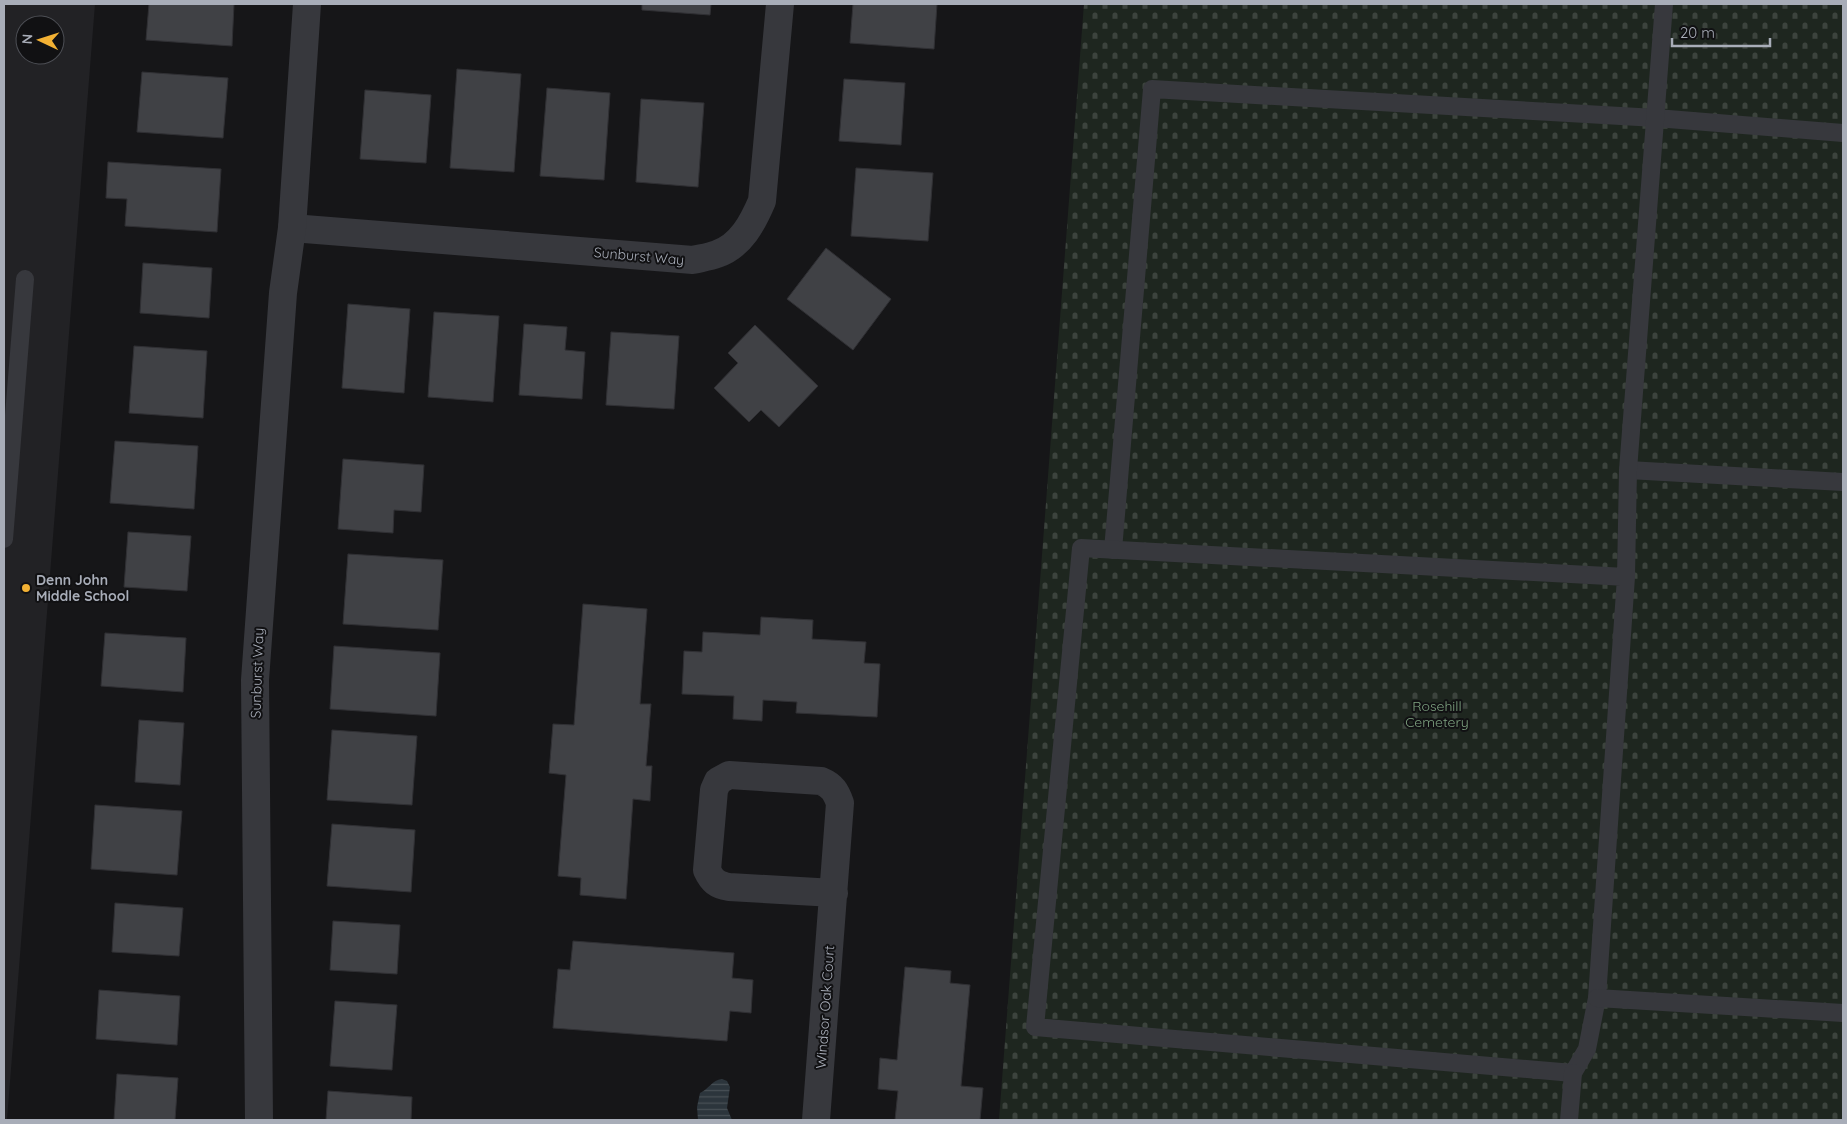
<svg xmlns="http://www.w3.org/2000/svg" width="1847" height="1124" viewBox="0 0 1847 1124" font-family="Quicksand,sans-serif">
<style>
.built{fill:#222225;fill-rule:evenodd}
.cemetery{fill:url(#cemetery-stones)}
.water{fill:url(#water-rules)}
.building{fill:#404145;stroke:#303034}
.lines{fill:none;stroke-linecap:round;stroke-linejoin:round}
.service{stroke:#37383d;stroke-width:18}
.minor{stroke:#37383d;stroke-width:28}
.poi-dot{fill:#f2b134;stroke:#111113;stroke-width:2}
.labels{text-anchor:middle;stroke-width:4;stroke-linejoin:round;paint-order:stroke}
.street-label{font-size:14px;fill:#a8adb8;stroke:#111113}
.poi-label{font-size:14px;font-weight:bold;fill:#a8adb8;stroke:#111113;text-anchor:start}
.park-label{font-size:14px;fill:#7fa381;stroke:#111113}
</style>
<defs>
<pattern id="cemetery-stones" width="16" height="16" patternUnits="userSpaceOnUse" patternTransform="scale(1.25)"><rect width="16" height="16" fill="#1e261f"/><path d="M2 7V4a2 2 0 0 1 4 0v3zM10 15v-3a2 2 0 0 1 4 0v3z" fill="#3c433d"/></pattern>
<pattern id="water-rules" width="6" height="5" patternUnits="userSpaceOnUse" patternTransform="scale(1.25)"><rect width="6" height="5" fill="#2c353c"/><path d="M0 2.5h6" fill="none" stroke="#485056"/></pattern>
</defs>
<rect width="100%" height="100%" fill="#161618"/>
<path class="built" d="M 4,4 L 95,4 L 7,1120 L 4,1120 ZM 25,25 L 55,25 L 55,55 L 25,55 Z"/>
<path class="cemetery" d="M 1084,4 L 1843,4 L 1843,1120 L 999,1120 Z"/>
<path class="water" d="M 722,1079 L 727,1081 L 730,1087 L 727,1108 L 732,1120 L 698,1120 L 697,1107 L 700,1093 C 709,1089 712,1080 722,1079 Z"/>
<g class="building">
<path d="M 149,4 L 234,4 L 232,46 L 146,40 Z"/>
<path d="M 642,4 L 711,4 L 710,15 L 642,10 Z"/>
<path d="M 853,4 L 937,4 L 934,49 L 850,43 Z"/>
<path d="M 457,69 L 521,74 L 514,172 L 450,168 Z"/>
<path d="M 142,72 L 228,78 L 223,138 L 137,132 Z"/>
<path d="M 844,79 L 905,83 L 901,145 L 839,141 Z"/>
<path d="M 547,88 L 610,93 L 604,180 L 540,176 Z"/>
<path d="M 365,90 L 431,95 L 426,163 L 360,159 Z"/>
<path d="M 641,99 L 704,103 L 698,187 L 636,182 Z"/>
<path d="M 108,162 L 221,169 L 217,232 L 125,226 L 127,199 L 106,198 Z"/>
<path d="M 856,168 L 933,173 L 928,241 L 851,236 Z"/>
<path d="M 826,248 L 891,299 L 853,350 L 787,299 Z"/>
<path d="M 143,263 L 212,268 L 209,318 L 140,313 Z"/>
<path d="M 348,304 L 410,309 L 404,393 L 342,388 Z"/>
<path d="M 434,312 L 499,316 L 493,402 L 428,397 Z"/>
<path d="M 524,324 L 567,327 L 565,350 L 585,352 L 582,399 L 519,395 Z"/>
<path d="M 755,325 L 818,386 L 779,427 L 761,410 L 749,422 L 714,388 L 738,363 L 728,353 Z"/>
<path d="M 611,332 L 679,336 L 674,409 L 606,405 Z"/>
<path d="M 134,346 L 207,351 L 203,418 L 129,413 Z"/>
<path d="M 115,441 L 198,446 L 194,509 L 110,503 Z"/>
<path d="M 343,459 L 424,465 L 421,512 L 394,510 L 393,533 L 338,529 Z"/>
<path d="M 128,532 L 191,536 L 187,591 L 124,587 Z"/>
<path d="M 348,554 L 443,560 L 438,630 L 343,624 Z"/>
<path d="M 583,604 L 647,609 L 640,704 L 651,704 L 646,766 L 652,766 L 650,801 L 633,799 L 626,899 L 580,895 L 581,878 L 558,876 L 566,775 L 549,773 L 553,724 L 574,725 Z"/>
<path d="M 761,617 L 813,620 L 812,639 L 866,642 L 864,663 L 880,664 L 877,717 L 796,713 L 797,702 L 763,700 L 762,721 L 733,719 L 734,696 L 682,694 L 684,651 L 702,652 L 703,632 L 760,635 Z"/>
<path d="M 105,633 L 186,638 L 183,692 L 101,686 Z"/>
<path d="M 334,646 L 440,653 L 436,716 L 330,709 Z"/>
<path d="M 139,720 L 184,723 L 180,785 L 135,782 Z"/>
<path d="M 332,730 L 417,736 L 412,805 L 327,800 Z"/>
<path d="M 95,805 L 182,811 L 177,875 L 91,869 Z"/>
<path d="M 332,824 L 415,830 L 411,892 L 327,886 Z"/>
<path d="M 115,903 L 183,908 L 179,956 L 112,952 Z"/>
<path d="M 333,921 L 400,925 L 397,974 L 330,970 Z"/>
<path d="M 573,941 L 734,953 L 732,978 L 753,980 L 751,1013 L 730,1011 L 727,1041 L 553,1028 L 558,969 L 570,970 Z"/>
<path d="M 905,967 L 951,971 L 950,983 L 970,985 L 961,1086 L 983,1088 L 980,1120 L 895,1120 L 898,1091 L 878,1089 L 880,1058 L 897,1060 Z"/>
<path d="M 99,990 L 180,996 L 177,1045 L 96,1039 Z"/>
<path d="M 335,1001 L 397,1005 L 392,1070 L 330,1066 Z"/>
<path d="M 117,1074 L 178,1078 L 175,1120 L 114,1120 Z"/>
<path d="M 328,1091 L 412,1097 L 411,1120 L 326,1120 Z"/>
</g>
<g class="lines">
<g class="service">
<path d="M 1628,470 L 1843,482"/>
<path d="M 4,539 L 25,279"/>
<path d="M 1113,550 L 1152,89 L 1656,118 L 1843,133"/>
<path d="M 1626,577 L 1081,548 L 1035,1027 L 1573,1073 L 1587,1049 L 1597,998 L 1626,577 L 1628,470 L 1664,4"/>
<path d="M 1597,998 L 1843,1013"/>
<path d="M 1569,1120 L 1573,1073"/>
</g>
<g class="minor">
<path d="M 292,228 L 693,260 C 701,258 709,257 717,254 C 741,246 753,222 762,201 L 780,4"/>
<path d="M 259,1120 L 255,680 L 283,293 L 292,228 L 307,4"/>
<path d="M 816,1120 L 840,803 C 836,792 833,786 821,781 L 729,775 L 718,781 L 714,790 L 707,870 C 712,881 717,885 729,887 L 834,893"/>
</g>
</g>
<circle class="poi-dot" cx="26" cy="588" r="5"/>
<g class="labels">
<g class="street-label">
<text transform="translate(639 256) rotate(5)" y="5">Sunburst Way</text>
<text transform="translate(257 673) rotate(-88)" y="5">Sunburst Way</text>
<text transform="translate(825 1007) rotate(-86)" y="5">Windsor Oak Court</text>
</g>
<g class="poi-label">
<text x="36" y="585">Denn John<tspan x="36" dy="16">Middle School</tspan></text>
</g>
<g class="park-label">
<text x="1437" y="711">Rosehill<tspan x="1437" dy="16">Cemetery</tspan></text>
</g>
</g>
<rect width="1847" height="1124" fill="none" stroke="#a8adb8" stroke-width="10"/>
<g transform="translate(40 40) rotate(274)"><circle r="24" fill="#111113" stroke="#4d4f55"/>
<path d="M0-4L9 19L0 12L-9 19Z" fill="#f2b134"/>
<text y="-8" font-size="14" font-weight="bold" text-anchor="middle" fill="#a8adb8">N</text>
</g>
<path d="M1672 38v8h98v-8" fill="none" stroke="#a8adb8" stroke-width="2.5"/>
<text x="1680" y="38" font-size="15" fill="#a8adb8" stroke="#111113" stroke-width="4" paint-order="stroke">20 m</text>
</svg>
